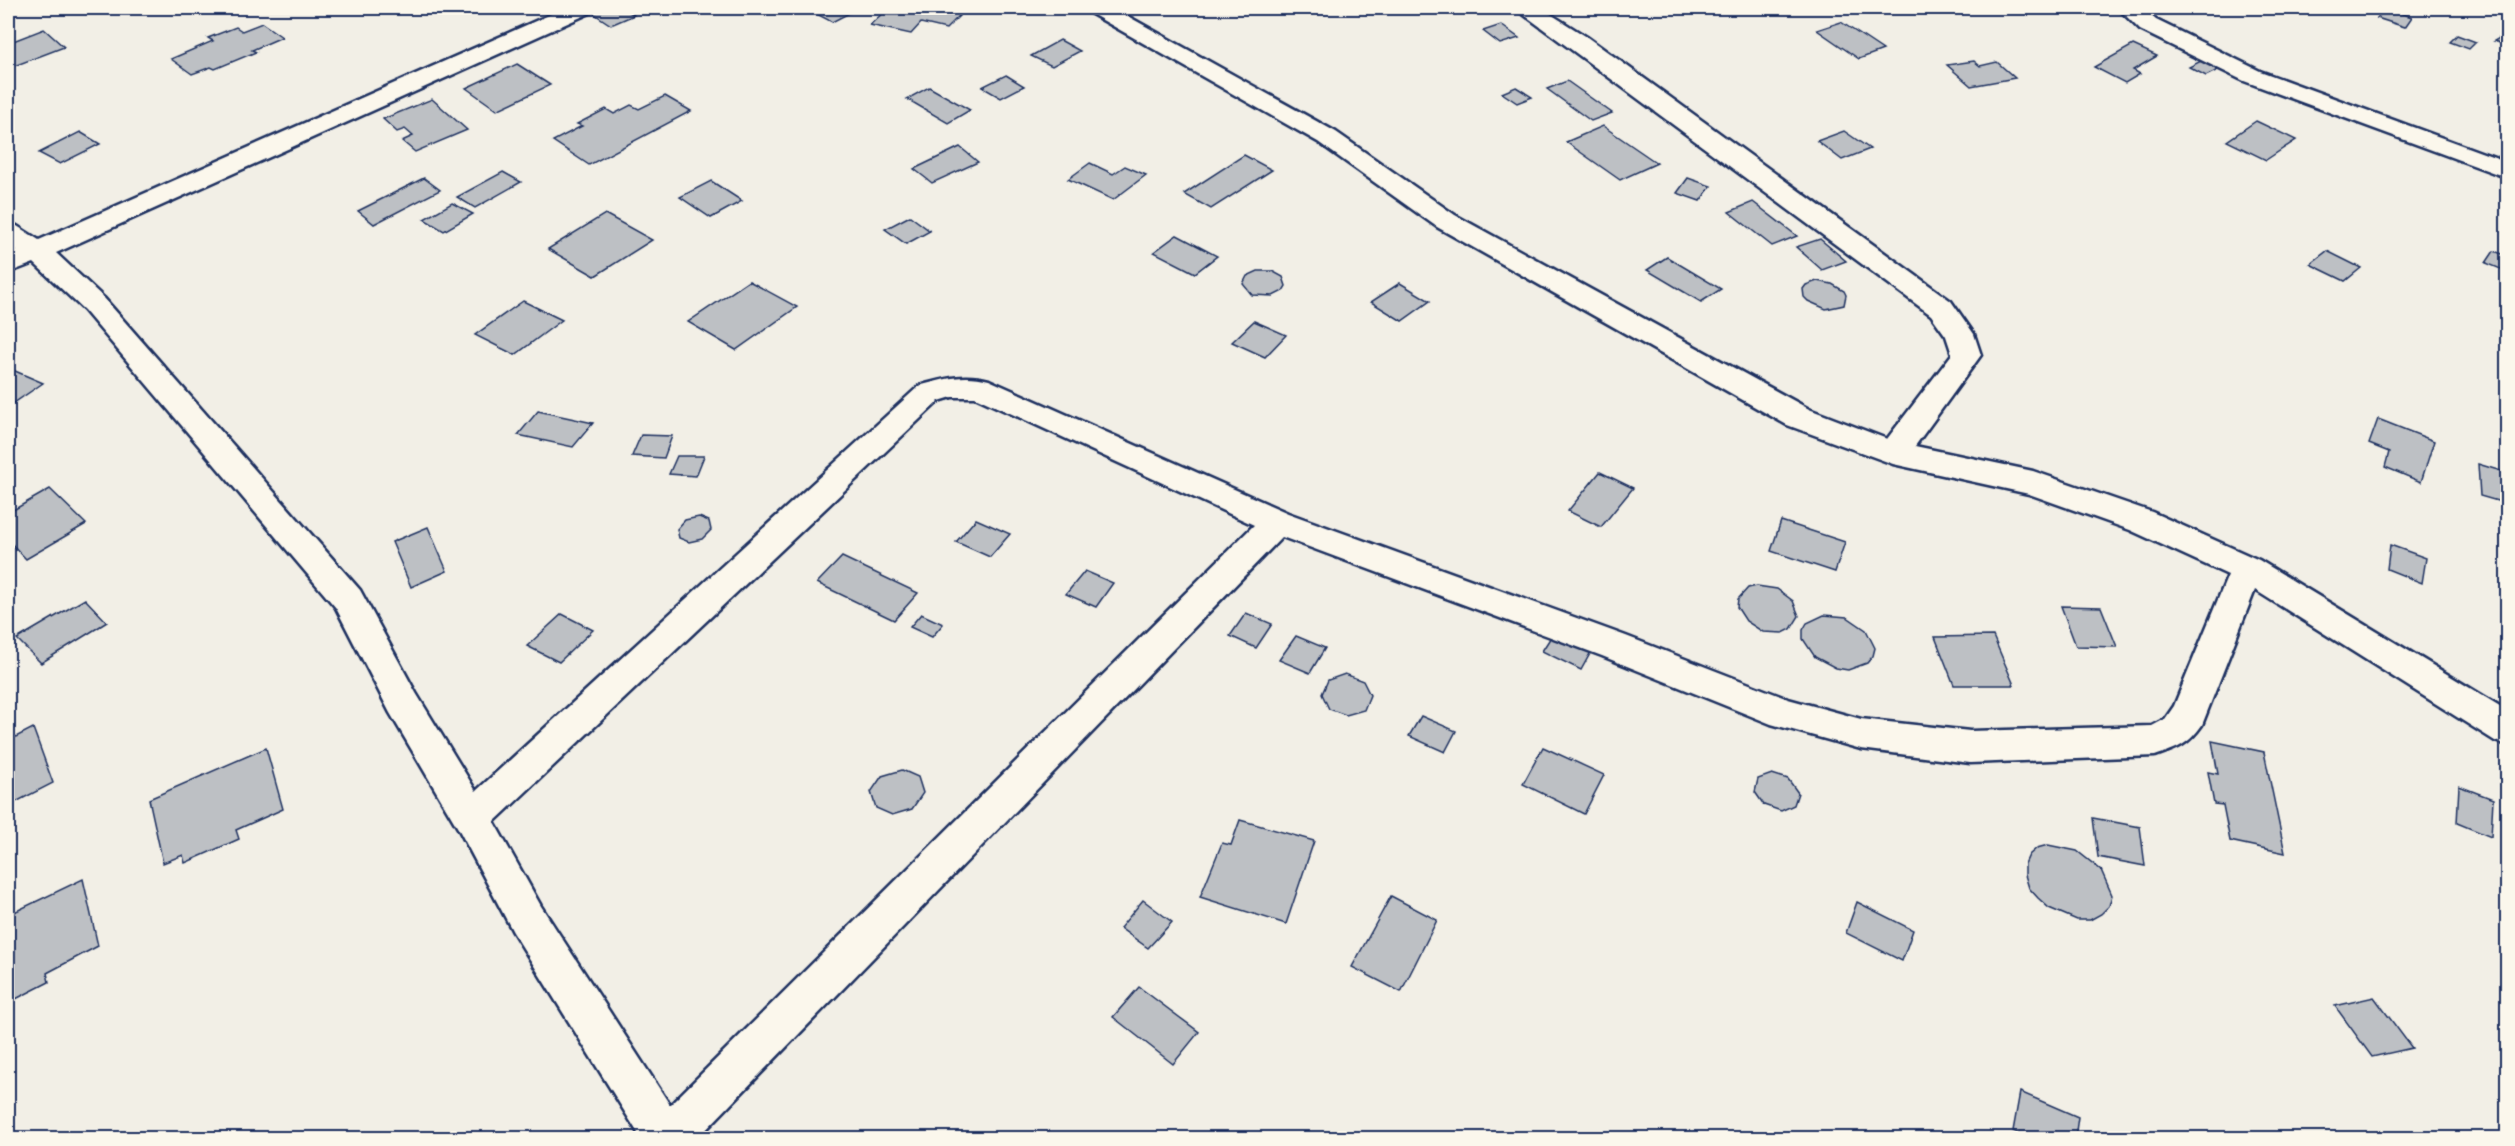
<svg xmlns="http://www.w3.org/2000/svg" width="2515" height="1146" viewBox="0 0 2515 1146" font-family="'Balsamiq Sans',sans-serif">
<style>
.building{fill:#bdc0c4;stroke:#1b2f5e;stroke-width:1.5}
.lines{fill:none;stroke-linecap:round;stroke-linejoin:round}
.minor-casing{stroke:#1b2f5e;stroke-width:5}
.minor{fill:#fbf7ec;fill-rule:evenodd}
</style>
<rect width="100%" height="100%" fill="#f2efe6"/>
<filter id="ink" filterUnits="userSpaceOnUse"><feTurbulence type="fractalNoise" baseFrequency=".0167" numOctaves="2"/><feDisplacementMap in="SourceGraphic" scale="12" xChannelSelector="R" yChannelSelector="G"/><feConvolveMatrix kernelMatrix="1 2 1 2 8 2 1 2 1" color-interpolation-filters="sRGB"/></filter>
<g filter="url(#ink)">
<g class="building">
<path d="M 607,8 L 623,8 L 634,15 L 611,25 L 593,13 Z"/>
<path d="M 822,8 L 859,8 L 832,22 L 813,12 Z"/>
<path d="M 888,8 L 948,8 L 964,11 L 946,29 L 921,23 L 911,34 L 870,25 Z"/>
<path d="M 2385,8 L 2412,17 L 2405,27 L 2377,18 Z"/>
<path d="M 1841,22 L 1883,50 L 1859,59 L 1817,30 Z"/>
<path d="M 262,23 L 282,37 L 252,50 L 256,52 L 215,69 L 211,67 L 192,74 L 171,59 L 213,41 L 208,38 L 236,27 L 242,31 Z"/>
<path d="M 1501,25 L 1519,38 L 1500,44 L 1483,31 Z"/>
<path d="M 44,29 L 64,47 L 9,68 L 8,43 Z"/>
<path d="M 2508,33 L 2508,46 L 2494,41 Z"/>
<path d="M 2457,35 L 2476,42 L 2469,49 L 2450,42 Z"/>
<path d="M 1060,40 L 1080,51 L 1052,66 L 1031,56 Z"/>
<path d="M 2133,45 L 2157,56 L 2133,70 L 2140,74 L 2125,83 L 2094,67 Z"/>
<path d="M 2203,60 L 2220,69 L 2206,76 L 2189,67 Z"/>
<path d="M 1974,61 L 1980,66 L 1997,62 L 2015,78 L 1971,86 L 1947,65 Z"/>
<path d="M 517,64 L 550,85 L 497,110 L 466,88 Z"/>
<path d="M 1006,75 L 1024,86 L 1001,98 L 982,87 Z"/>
<path d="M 1567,81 L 1612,113 L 1591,121 L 1547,89 Z"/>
<path d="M 929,87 L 970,110 L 948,123 L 907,99 Z"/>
<path d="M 1516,87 L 1532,97 L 1517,103 L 1502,93 Z"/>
<path d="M 665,96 L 691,111 L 589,165 L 553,141 L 582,126 L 577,124 L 606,109 L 614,114 L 631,105 L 639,109 Z"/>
<path d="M 432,99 L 467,130 L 415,152 L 402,141 L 413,136 L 405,129 L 397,132 L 383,119 Z"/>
<path d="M 2256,121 L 2296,140 L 2266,160 L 2227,141 Z"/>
<path d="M 1603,126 L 1657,163 L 1620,180 L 1566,142 Z"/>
<path d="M 1844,131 L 1870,149 L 1842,160 L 1817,141 Z"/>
<path d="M 80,132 L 100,144 L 60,164 L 39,153 Z"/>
<path d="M 960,147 L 978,162 L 932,183 L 914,169 Z"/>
<path d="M 1244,155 L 1272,170 L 1211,209 L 1184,194 Z"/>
<path d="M 1090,163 L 1113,174 L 1125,166 L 1146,175 L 1113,200 L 1068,179 Z"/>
<path d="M 503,172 L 521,182 L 475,208 L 457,197 Z"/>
<path d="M 424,178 L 440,190 L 374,224 L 358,211 Z"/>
<path d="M 1688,178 L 1711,186 L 1700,201 L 1677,193 Z"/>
<path d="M 711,181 L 742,201 L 711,218 L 680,197 Z"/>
<path d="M 1753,202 L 1797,236 L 1772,246 L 1729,212 Z"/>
<path d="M 452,203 L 473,214 L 444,231 L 424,219 Z"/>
<path d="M 605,214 L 652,240 L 595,276 L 548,249 Z"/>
<path d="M 910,216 L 930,231 L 906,244 L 885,229 Z"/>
<path d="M 1177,235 L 1217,256 L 1195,273 L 1154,252 Z"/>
<path d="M 1820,239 L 1846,261 L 1822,270 L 1796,247 Z"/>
<path d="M 2327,251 L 2361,268 L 2345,281 L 2310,264 Z"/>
<path d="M 2494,251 L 2508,256 L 2508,272 L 2486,263 Z"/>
<path d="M 1667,257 L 1721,289 L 1701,302 L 1647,270 Z"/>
<path d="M 1258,271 L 1272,271 L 1283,277 L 1286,286 L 1283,291 L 1273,296 L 1252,295 L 1243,284 L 1247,276 Z"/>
<path d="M 749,281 L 797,307 L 736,350 L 688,322 Z"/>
<path d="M 1817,281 L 1832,284 L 1844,291 L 1846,295 L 1844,305 L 1826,309 L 1808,301 L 1804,297 L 1803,289 L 1806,285 Z"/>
<path d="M 1400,283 L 1430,301 L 1402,321 L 1371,302 Z"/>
<path d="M 523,301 L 562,320 L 515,355 L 475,335 Z"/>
<path d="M 1254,321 L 1286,335 L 1265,357 L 1232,342 Z"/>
<path d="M 8,368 L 43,383 L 8,407 Z"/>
<path d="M 538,411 L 593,423 L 573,447 L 518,435 Z"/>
<path d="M 2378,419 L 2434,441 L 2421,482 L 2385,467 L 2389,452 L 2369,444 Z"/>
<path d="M 641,435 L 672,436 L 664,458 L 632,456 Z"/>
<path d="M 677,456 L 704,456 L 696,476 L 669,474 Z"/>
<path d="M 2478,464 L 2508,473 L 2508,504 L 2480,496 Z"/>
<path d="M 1600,472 L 1633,488 L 1601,527 L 1568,511 Z"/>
<path d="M 50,489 L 86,524 L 26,559 L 8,540 L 8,513 Z"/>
<path d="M 699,517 L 709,521 L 711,530 L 702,539 L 689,542 L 679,538 L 677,529 L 685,520 Z"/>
<path d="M 976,519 L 1010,534 L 990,557 L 956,542 Z"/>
<path d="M 1781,521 L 1845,542 L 1835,572 L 1771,551 Z"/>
<path d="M 428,527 L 447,571 L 411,587 L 392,542 Z"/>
<path d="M 2390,545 L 2426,558 L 2422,583 L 2387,569 Z"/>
<path d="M 842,557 L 918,593 L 894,620 L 817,583 Z"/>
<path d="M 1085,571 L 1113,583 L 1096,607 L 1066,594 Z"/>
<path d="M 1757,586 L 1777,589 L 1793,601 L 1799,616 L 1791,629 L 1783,633 L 1763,632 L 1746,621 L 1737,607 L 1738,599 L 1748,588 Z"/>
<path d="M 85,599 L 107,622 L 41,663 L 17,639 Z"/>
<path d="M 2061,606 L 2101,607 L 2117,647 L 2076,646 Z"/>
<path d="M 1246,613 L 1272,624 L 1256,648 L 1230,636 Z"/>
<path d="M 562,614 L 593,630 L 559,662 L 527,646 Z"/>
<path d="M 921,614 L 943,624 L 932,637 L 910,627 Z"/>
<path d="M 1824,615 L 1847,617 L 1866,630 L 1875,648 L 1873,656 L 1867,663 L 1848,670 L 1836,668 L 1815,657 L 1803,639 L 1803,630 L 1807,623 Z"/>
<path d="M 1554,632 L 1592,650 L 1581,670 L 1542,651 Z"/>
<path d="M 1296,636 L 1325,648 L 1310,673 L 1279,660 Z"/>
<path d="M 1993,636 L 2014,685 L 1954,685 L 1935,637 Z"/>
<path d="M 1345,674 L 1363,681 L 1370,695 L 1364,710 L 1346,715 L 1329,709 L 1322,694 L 1328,680 Z"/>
<path d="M 1421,716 L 1456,731 L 1445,752 L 1409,736 Z"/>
<path d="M 33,728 L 53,783 L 8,806 L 8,741 Z"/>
<path d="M 2212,741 L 2264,752 L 2285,853 L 2230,841 L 2223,805 L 2214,804 L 2208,772 L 2218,774 Z"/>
<path d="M 1543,747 L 1604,775 L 1584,814 L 1523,784 Z"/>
<path d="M 266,748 L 283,809 L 236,830 L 239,839 L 185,863 L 183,855 L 163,863 L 149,799 Z"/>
<path d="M 902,770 L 918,777 L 923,793 L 912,809 L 892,815 L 876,808 L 871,792 L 882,776 Z"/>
<path d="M 1772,774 L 1788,779 L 1798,793 L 1794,805 L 1781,811 L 1764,805 L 1755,792 L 1758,779 Z"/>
<path d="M 2459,786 L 2493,799 L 2491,837 L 2457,823 Z"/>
<path d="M 2093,818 L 2140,827 L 2145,866 L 2098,857 Z"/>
<path d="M 1240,820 L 1314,841 L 1286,924 L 1200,897 L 1222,843 L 1231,845 Z"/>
<path d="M 2048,845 L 2077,851 L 2101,870 L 2112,895 L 2109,906 L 2101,914 L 2090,920 L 2077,920 L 2049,908 L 2038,898 L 2029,888 L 2025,875 L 2025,864 L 2029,855 L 2037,848 Z"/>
<path d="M 83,879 L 98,946 L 47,973 L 49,982 L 8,1003 L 8,915 Z"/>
<path d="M 1391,896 L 1437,920 L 1401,992 L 1352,967 Z"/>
<path d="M 1143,900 L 1172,922 L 1148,948 L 1120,928 Z"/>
<path d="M 1857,902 L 1913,930 L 1902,961 L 1846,933 Z"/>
<path d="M 1139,987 L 1199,1032 L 1173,1064 L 1113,1017 Z"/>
<path d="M 2374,997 L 2412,1048 L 2372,1057 L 2335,1006 Z"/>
<path d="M 2020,1092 L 2078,1117 L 2075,1138 L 2031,1138 L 2013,1131 Z"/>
</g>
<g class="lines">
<g class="minor-casing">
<g id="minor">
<path d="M 565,8 L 593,8 L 590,13 L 56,253 L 104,298 L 360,590 L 416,693 L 476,791 L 919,386 C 942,379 965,373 989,380 L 1288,513 L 1626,636 L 1788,699 L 1861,719 L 1970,731 L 2152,726 L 2165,719 L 2174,706 L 2228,575 L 2130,530 L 2029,494 L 1893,464 L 1787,425 L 1437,227 L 1318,142 L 1090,13 L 1087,8 L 1113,8 L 1336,132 L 1455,215 L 1809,409 L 1887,439 L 1952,354 L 1946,336 L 1931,315 L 1515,8 L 1541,8 L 1587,37 L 1951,301 L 1974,334 L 1981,355 L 1915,446 L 2033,471 L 2152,512 L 2259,560 L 2508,711 L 2508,745 L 2495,741 L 2255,590 L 2202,725 C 2188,745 2178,748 2155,756 L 1970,763 L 1861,749 L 1771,724 L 1602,656 L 1282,537 L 698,1138 L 641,1138 L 513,932 L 459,830 L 390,713 L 336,608 L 84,310 L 34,263 L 8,273 L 8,254 L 17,250 L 8,244 L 8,224 L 17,226 L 39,240 ZM 952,397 L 975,397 L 1254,525 L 670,1105 L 541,906 L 494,822 L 939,401 Z"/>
<path d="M 2118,8 L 2142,8 L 2156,20 L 2260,71 L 2508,162 L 2508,178 L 2244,81 L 2140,30 Z"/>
</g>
</g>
<use href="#minor" class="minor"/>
</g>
</g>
<rect width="2515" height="1146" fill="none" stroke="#fbf7ec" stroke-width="30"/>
<rect x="15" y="15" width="2485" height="1116" fill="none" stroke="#1b2f5e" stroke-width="2" filter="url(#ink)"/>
</svg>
